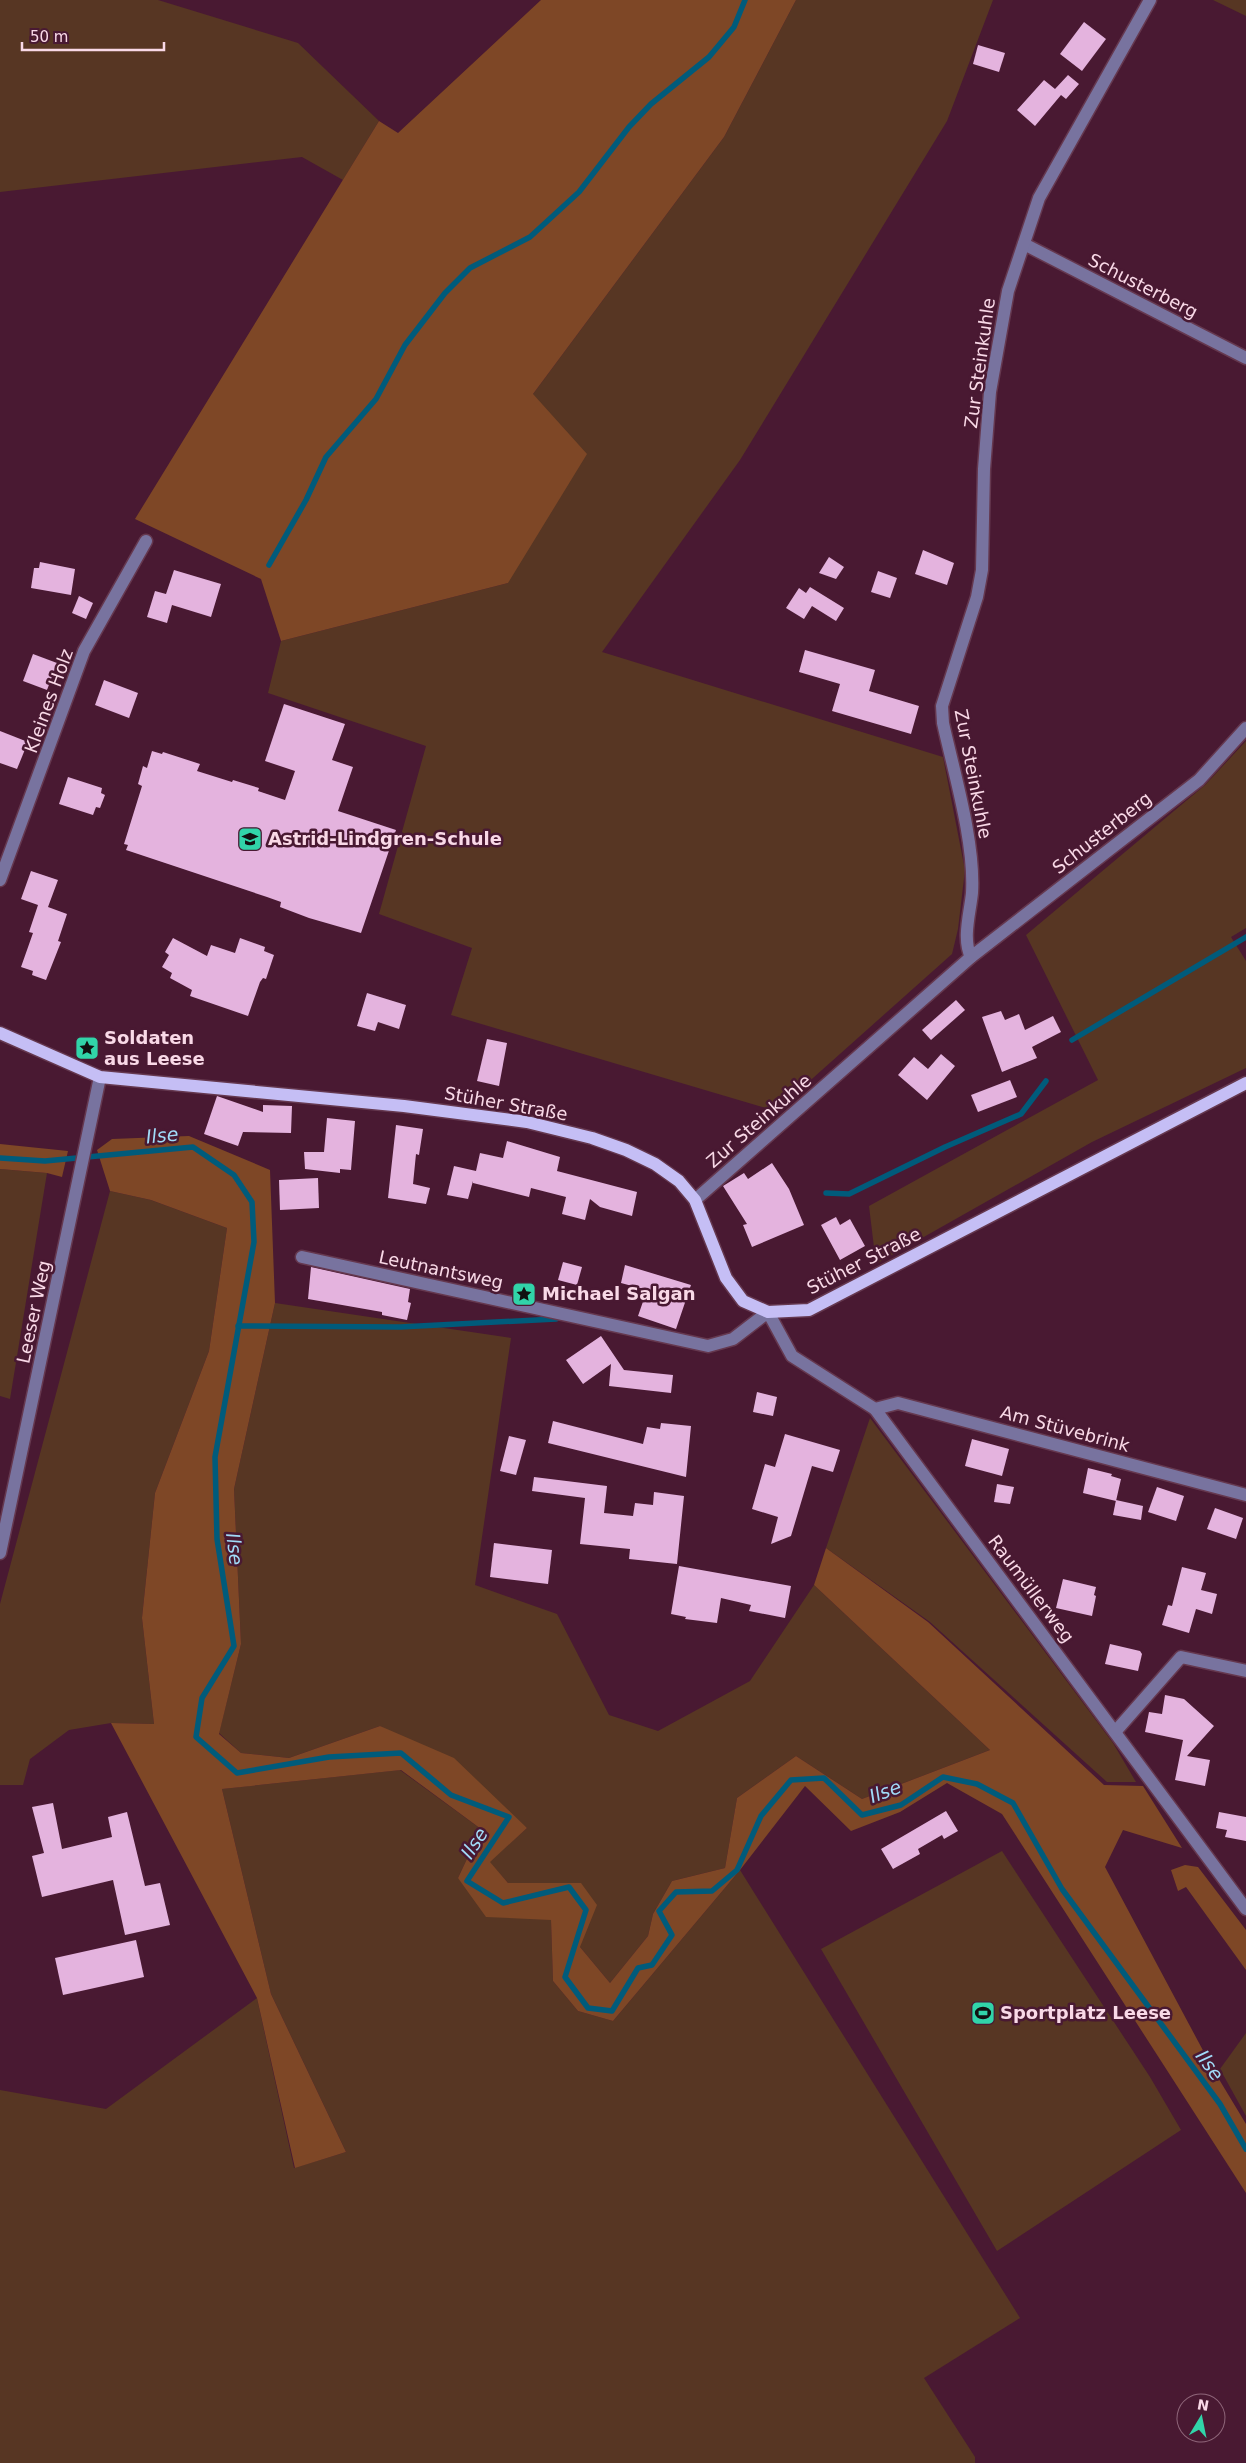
<svg xmlns="http://www.w3.org/2000/svg" width="1246" height="2463" viewBox="0 0 1246 2463" font-family="'DejaVu Sans',sans-serif">
<style>
.green{fill:#573623}
.forest{fill:#7e4726}
.lines{fill:none;stroke-linecap:round;stroke-linejoin:round}
.stream{stroke:#005b7b;stroke-width:5.5}
.building{fill:#e4b3de}
.minor-casing{stroke:#65384f;stroke-width:15}
.major-casing{stroke:#65384f;stroke-width:15}
.minor{stroke:#78739f;stroke-width:12}
.major{stroke:#c5bef5;stroke-width:12}
.labels{text-anchor:middle;stroke-width:5;stroke-linejoin:round;paint-order:stroke}
.street-label{font-size:18px;fill:#f9d9e7;stroke:#491932}
.poi-label{font-size:18px;font-weight:bold;fill:#f9d9e7;stroke:#491932;text-anchor:start}
.water-label{font-size:19px;font-style:italic;fill:#a1dbf8;stroke:#491932}
</style>
<rect width="100%" height="100%" fill="#491932"/>
<g class="green">
<path d="M 0,0 L 158,0 L 298,43 L 379,121 L 343,180 L 302,157 L 0,192 Z"/>
<path d="M 796,0 L 993,0 L 947,121 L 740,460 L 602,652 L 943,757 L 965,870 L 958,929 L 952,954 L 776,1111 L 451,1015 L 472,948 L 379,914 L 426,746 L 268,693 L 281,641 L 508,583 L 533,394 L 724,137 Z"/>
<path d="M 1213,0 L 1246,0 L 1246,16 Z"/>
<path d="M 1246,741 L 1246,928 L 1231,937 L 1246,961 L 1246,1068 L 1092,1142 L 876,1264 L 869,1206 L 1098,1080 L 1026,935 L 1205,785 Z"/>
<path d="M 0,1169 L 47,1173 L 10,1399 L 0,1396 Z"/>
<path d="M 110,1191 L 151,1200 L 227,1228 L 209,1351 L 155,1493 L 142,1618 L 154,1724 L 111,1723 L 69,1730 L 30,1759 L 23,1785 L 0,1785 L 0,1604 Z"/>
<path d="M 275,1303 L 511,1338 L 475,1585 L 557,1614 L 609,1715 L 658,1731 L 750,1681 L 814,1585 L 990,1750 L 862,1799 L 796,1756 L 737,1798 L 725,1868 L 672,1881 L 653,1914 L 648,1936 L 610,1983 L 580,1947 L 581,1883 L 509,1884 L 489,1862 L 527,1828 L 380,1726 L 289,1758 L 241,1753 L 219,1733 L 241,1644 L 234,1489 Z"/>
<path d="M 870,1418 L 1113,1743 L 1136,1782 L 1107,1782 L 930,1622 L 826,1548 Z"/>
<path d="M 400,1770 L 481,1829 L 458,1878 L 551,1920 L 553,1981 L 578,2011 L 613,2021 L 740,1870 L 1020,2318 L 924,2378 L 975,2457 L 975,2463 L 0,2463 L 0,2090 L 106,2109 L 257,1998 L 294,2168 L 346,2152 L 271,1994 L 222,1789 Z"/>
<path d="M 1002,1851 L 1150,2077 L 1181,2130 L 997,2251 L 821,1949 Z"/>
<path d="M 1246,2033 L 1246,2116 L 1220,2069 Z"/>
</g>
<g class="forest">
<path d="M 541,0 L 796,0 L 724,137 L 533,394 L 587,454 L 508,583 L 281,641 L 261,579 L 135,519 L 379,121 L 398,133 Z"/>
<path d="M 189,1136 L 270,1170 L 275,1303 L 234,1489 L 241,1644 L 219,1734 L 241,1753 L 289,1758 L 380,1726 L 454,1758 L 527,1828 L 490,1862 L 508,1883 L 581,1883 L 597,1905 L 580,1947 L 610,1983 L 648,1936 L 653,1914 L 672,1881 L 725,1868 L 737,1798 L 796,1756 L 862,1799 L 990,1750 L 814,1585 L 826,1548 L 928,1622 L 1104,1785 L 1143,1786 L 1182,1848 L 1123,1830 L 1105,1867 L 1214,2071 L 1246,2124 L 1246,2193 L 1002,1814 L 947,1783 L 900,1812 L 851,1831 L 805,1786 L 740,1870 L 613,2021 L 578,2011 L 553,1981 L 551,1920 L 486,1917 L 458,1878 L 481,1829 L 401,1770 L 222,1789 L 271,1994 L 346,2152 L 295,2168 L 257,1998 L 111,1723 L 154,1724 L 142,1618 L 155,1493 L 209,1351 L 227,1228 L 151,1200 L 110,1191 L 97,1150 L 112,1139 Z"/>
<path d="M 0,1144 L 68,1151 L 62,1177 L 47,1173 L 0,1169 Z"/>
<path d="M 1185,1865 L 1198,1867 L 1246,1930 L 1246,1970 L 1186,1887 L 1178,1891 L 1171,1870 Z"/>
</g>
<g class="lines">
<g class="stream">
<path d="M 269,565 L 306,500 L 326,457 L 376,399 L 405,345 L 445,293 L 470,268 L 530,237 L 579,192 L 629,127 L 651,104 L 709,57 L 734,27 L 745,0"/>
<path d="M 1072,1040 L 1246,937"/>
<path d="M 0,1158 L 45,1161 L 193,1147 L 234,1175 L 252,1202 L 254,1242 L 215,1457 L 217,1539 L 234,1646 L 202,1698 L 196,1737 L 237,1773 L 329,1757 L 401,1753 L 451,1795 L 509,1817 L 467,1881 L 503,1903 L 569,1887 L 586,1910 L 565,1977 L 588,2008 L 612,2011 L 638,1968 L 652,1965 L 672,1935 L 659,1911 L 676,1892 L 712,1891 L 737,1870 L 761,1816 L 791,1780 L 824,1778 L 862,1815 L 901,1805 L 943,1777 L 977,1784 L 1013,1803 L 1062,1889 L 1220,2104 L 1246,2149"/>
<path d="M 826,1193 L 849,1194 L 945,1147 L 1021,1114 L 1046,1081"/>
<path d="M 238,1326 L 400,1327 L 556,1319"/>
</g>
</g>
<g class="building">
<path d="M 1084,22 L 1106,39 L 1082,71 L 1060,54 Z"/>
<path d="M 978,45 L 1005,53 L 999,72 L 973,64 Z"/>
<path d="M 1068,75 L 1079,84 L 1066,99 L 1061,95 L 1035,126 L 1017,110 L 1044,80 L 1055,89 Z"/>
<path d="M 923,550 L 954,563 L 947,585 L 915,574 Z"/>
<path d="M 829,557 L 844,567 L 836,579 L 819,573 Z"/>
<path d="M 40,562 L 75,569 L 71,595 L 31,588 L 34,568 L 39,568 Z"/>
<path d="M 174,570 L 221,584 L 211,617 L 172,605 L 167,623 L 147,617 L 155,591 L 166,594 Z"/>
<path d="M 878,571 L 897,578 L 890,598 L 871,592 Z"/>
<path d="M 810,587 L 844,608 L 836,621 L 812,606 L 804,619 L 786,608 L 799,588 L 806,593 Z"/>
<path d="M 79,596 L 93,603 L 86,619 L 72,613 Z"/>
<path d="M 805,650 L 875,670 L 869,691 L 919,706 L 911,734 L 832,711 L 840,684 L 799,672 Z"/>
<path d="M 33,654 L 57,663 L 47,690 L 23,681 Z"/>
<path d="M 104,680 L 138,693 L 129,718 L 95,705 Z"/>
<path d="M 284,704 L 345,724 L 332,760 L 353,767 L 338,811 L 396,830 L 361,933 L 309,918 L 280,907 L 281,902 L 267,897 L 126,850 L 128,845 L 124,844 L 142,786 L 138,784 L 143,766 L 147,768 L 152,751 L 162,754 L 163,752 L 200,764 L 197,771 L 232,782 L 233,780 L 259,788 L 258,791 L 285,800 L 295,771 L 265,761 Z"/>
<path d="M 0,731 L 28,742 L 17,769 L 0,763 Z"/>
<path d="M 68,777 L 102,788 L 101,793 L 105,795 L 100,808 L 96,807 L 93,815 L 59,804 Z"/>
<path d="M 31,871 L 58,880 L 48,907 L 67,914 L 58,941 L 61,942 L 46,980 L 32,975 L 33,971 L 21,967 L 33,933 L 29,932 L 38,905 L 21,899 Z"/>
<path d="M 173,938 L 207,956 L 211,945 L 235,953 L 240,938 L 265,947 L 264,951 L 274,955 L 266,979 L 263,978 L 260,982 L 248,1016 L 190,996 L 192,990 L 170,978 L 172,973 L 162,967 L 169,955 L 165,952 Z"/>
<path d="M 367,993 L 406,1005 L 399,1029 L 378,1022 L 375,1031 L 357,1026 Z"/>
<path d="M 956,1000 L 965,1010 L 931,1040 L 922,1030 Z"/>
<path d="M 1001,1011 L 1005,1020 L 1019,1014 L 1025,1030 L 1053,1016 L 1061,1032 L 1032,1047 L 1037,1058 L 1002,1072 L 982,1017 Z"/>
<path d="M 487,1039 L 507,1043 L 499,1086 L 477,1081 Z"/>
<path d="M 941,1054 L 955,1066 L 927,1100 L 898,1075 L 914,1057 L 928,1069 Z"/>
<path d="M 1010,1080 L 1017,1097 L 978,1112 L 971,1095 Z"/>
<path d="M 217,1096 L 263,1112 L 263,1105 L 292,1106 L 291,1133 L 243,1132 L 238,1146 L 204,1134 Z"/>
<path d="M 327,1118 L 355,1121 L 351,1170 L 340,1169 L 340,1173 L 305,1169 L 304,1152 L 324,1152 Z"/>
<path d="M 396,1125 L 423,1129 L 419,1155 L 416,1154 L 413,1184 L 430,1188 L 426,1204 L 388,1198 Z"/>
<path d="M 507,1141 L 560,1157 L 557,1171 L 637,1192 L 632,1216 L 600,1207 L 590,1199 L 585,1220 L 562,1214 L 566,1197 L 531,1188 L 529,1197 L 473,1183 L 473,1181 L 468,1199 L 447,1195 L 454,1166 L 476,1171 L 480,1153 L 503,1158 Z"/>
<path d="M 772,1163 L 789,1189 L 804,1225 L 752,1247 L 743,1225 L 747,1224 L 723,1186 L 744,1173 L 748,1179 Z"/>
<path d="M 318,1178 L 319,1208 L 280,1210 L 279,1180 Z"/>
<path d="M 836,1217 L 840,1225 L 850,1219 L 865,1246 L 840,1260 L 821,1225 Z"/>
<path d="M 563,1262 L 582,1267 L 577,1285 L 558,1280 Z"/>
<path d="M 625,1265 L 691,1285 L 676,1329 L 638,1316 L 647,1290 L 621,1283 Z"/>
<path d="M 311,1267 L 410,1289 L 408,1302 L 411,1303 L 407,1320 L 382,1315 L 382,1312 L 308,1299 Z"/>
<path d="M 601,1336 L 624,1370 L 673,1375 L 671,1393 L 609,1386 L 611,1364 L 583,1384 L 566,1360 Z"/>
<path d="M 757,1392 L 777,1397 L 773,1416 L 753,1412 Z"/>
<path d="M 553,1421 L 643,1444 L 647,1427 L 660,1429 L 661,1423 L 691,1426 L 686,1477 L 548,1443 Z"/>
<path d="M 785,1434 L 840,1450 L 833,1472 L 812,1466 L 791,1536 L 771,1544 L 778,1517 L 752,1509 L 765,1464 L 775,1467 Z"/>
<path d="M 509,1436 L 526,1440 L 516,1475 L 500,1471 Z"/>
<path d="M 972,1439 L 1009,1449 L 1002,1476 L 965,1466 Z"/>
<path d="M 1088,1468 L 1112,1474 L 1111,1476 L 1121,1479 L 1116,1501 L 1083,1493 Z"/>
<path d="M 534,1477 L 607,1486 L 604,1513 L 633,1516 L 635,1503 L 653,1505 L 654,1492 L 684,1496 L 677,1564 L 629,1559 L 630,1549 L 580,1544 L 585,1498 L 532,1491 Z"/>
<path d="M 997,1484 L 1014,1487 L 1010,1504 L 994,1502 Z"/>
<path d="M 1157,1487 L 1184,1496 L 1176,1521 L 1148,1512 Z"/>
<path d="M 1116,1500 L 1143,1506 L 1141,1520 L 1113,1515 Z"/>
<path d="M 1215,1508 L 1243,1518 L 1236,1539 L 1207,1529 Z"/>
<path d="M 494,1543 L 552,1550 L 548,1584 L 490,1577 Z"/>
<path d="M 679,1566 L 791,1586 L 785,1618 L 749,1611 L 751,1605 L 721,1598 L 717,1623 L 685,1619 L 686,1617 L 671,1614 Z"/>
<path d="M 1182,1567 L 1206,1573 L 1201,1590 L 1217,1594 L 1212,1614 L 1196,1609 L 1189,1633 L 1162,1625 L 1168,1605 L 1172,1606 Z"/>
<path d="M 1063,1579 L 1096,1587 L 1094,1595 L 1096,1596 L 1092,1616 L 1056,1608 Z"/>
<path d="M 1110,1644 L 1140,1651 L 1142,1654 L 1138,1671 L 1105,1664 Z"/>
<path d="M 1165,1695 L 1184,1699 L 1214,1726 L 1187,1756 L 1210,1760 L 1205,1786 L 1175,1780 L 1183,1740 L 1145,1732 L 1149,1712 L 1162,1714 Z"/>
<path d="M 53,1803 L 62,1849 L 112,1837 L 108,1817 L 127,1812 L 145,1886 L 160,1883 L 170,1925 L 125,1935 L 113,1880 L 42,1897 L 32,1856 L 44,1853 L 32,1807 Z"/>
<path d="M 946,1811 L 958,1831 L 944,1839 L 942,1835 L 918,1849 L 920,1854 L 893,1869 L 881,1849 Z"/>
<path d="M 1219,1812 L 1246,1817 L 1246,1841 L 1225,1837 L 1227,1830 L 1216,1828 Z"/>
<path d="M 136,1940 L 144,1977 L 63,1995 L 55,1958 Z"/>
</g>
<g class="lines">
<g class="minor-casing">
<g id="minor">
<path d="M 1024,244 L 1246,358"/>
<path d="M 0,880 L 84,651 L 146,541"/>
<path d="M 971,957 C 962,939 970,913 972,893 C 975,842 954,773 943,723 L 942,706 L 977,597 L 982,570 L 984,469 L 990,392 L 1008,291 L 1039,198 L 1150,0"/>
<path d="M 695,1200 L 971,957 L 1199,780 L 1246,728"/>
<path d="M 302,1257 L 708,1346 L 733,1339 L 768,1312 L 792,1356 L 875,1409 L 1246,1909"/>
<path d="M 875,1409 L 898,1403 L 1246,1495"/>
<path d="M 0,1553 L 100,1077"/>
<path d="M 1115,1732 L 1181,1657 L 1246,1671"/>
</g>
</g>
<g class="major-casing">
<path id="major" d="M 0,1033 L 100,1077 L 404,1106 L 527,1122 L 592,1138 L 626,1150 L 655,1164 L 679,1181 L 695,1200 L 726,1278 L 743,1301 L 768,1312 L 809,1310 L 1246,1083"/>
</g>
<use href="#minor" class="minor"/>
<use href="#major" class="major"/>
</g>
<defs>
<g id="school-square" transform="scale(1.25)"><rect x="-9" y="-9" width="18" height="18" rx="4" fill="#31d4a9" stroke="#491932"/><path d="M0-5L7-2L0 1L-7-2ZM-4 1L0 2.5L4 1V4Q0 6-4 4Z" fill="#111"/></g>
<g id="sight-square" transform="scale(1.25)"><rect x="-9" y="-9" width="18" height="18" rx="4" fill="#31d4a9" stroke="#491932"/><path d="M0-6L1.8-2.2L6-1.7L2.9 1.2L3.7 5.4L0 3.3L-3.7 5.4L-2.9 1.2L-6-1.7L-1.8-2.2Z" fill="#111"/></g>
<g id="stadium-square" transform="scale(1.25)"><rect x="-9" y="-9" width="18" height="18" rx="4" fill="#31d4a9" stroke="#491932"/><path d="M0-5a6.5 5 0 1 0 0 10a6.5 5 0 1 0 0-10ZM-3.5-1.8h7v3.6h-7Z" fill="#111"/></g>
</defs>
<g fill-rule="evenodd">
<use href="#school-square" x="250" y="839"/>
<use href="#sight-square" x="87" y="1048"/>
<use href="#sight-square" x="524" y="1294"/>
<use href="#stadium-square" x="983" y="2013"/>
</g>
<g class="labels">
<g class="street-label">
<text transform="translate(1143 286) rotate(27)" y="6">Schusterberg</text>
<text transform="translate(980 363) rotate(-82)" y="6">Zur Steinkuhle</text>
<text transform="translate(49 701) rotate(-70)" y="6">Kleines Holz</text>
<text transform="translate(973 774) rotate(79)" y="6">Zur Steinkuhle</text>
<text transform="translate(1102 833) rotate(-38)" y="6">Schusterberg</text>
<text transform="translate(506 1104) rotate(10)" y="6">Stüher Straße</text>
<text transform="translate(759 1121) rotate(-41)" y="6">Zur Steinkuhle</text>
<text transform="translate(864 1261) rotate(-27)" y="6">Stüher Straße</text>
<text transform="translate(441 1270) rotate(12)" y="6">Leutnantsweg</text>
<text transform="translate(34 1312) rotate(-78)" y="6">Leeser Weg</text>
<text transform="translate(1065 1429) rotate(15)" y="6">Am Stüvebrink</text>
<text transform="translate(1031 1589) rotate(53)" y="6">Raumüllerweg</text>
</g>
<g class="poi-label">
<text x="268" y="845">Astrid-Lindgren-Schule</text>
<text x="104" y="1044">Soldaten<tspan x="104" dy="21">aus Leese</tspan></text>
<text x="542" y="1300">Michael Salgan</text>
<text x="1000" y="2019">Sportplatz Leese</text>
</g>
<g class="water-label">
<text transform="translate(162 1135) rotate(-5)" y="7">Ilse</text>
<text transform="translate(235 1549) rotate(83)" y="7">Ilse</text>
<text transform="translate(885 1791) rotate(-20)" y="7">Ilse</text>
<text transform="translate(474 1843) rotate(-57)" y="7">Ilse</text>
<text transform="translate(1210 2065) rotate(54)" y="7">Ilse</text>
</g>
</g>
<g transform="translate(1201 2418) rotate(10)"><circle r="24" fill="#491932" stroke="#8f667a"/>
<path d="M0-4L9 19L0 12L-9 19Z" fill="#31d4a9"/>
<text y="-8" font-size="14" font-weight="bold" text-anchor="middle" fill="#f9d9e7">N</text>
</g>
<path d="M22 42v8h142v-8" fill="none" stroke="#f9d9e7" stroke-width="2.5"/>
<text x="30" y="42" font-size="15" fill="#f9d9e7" stroke="#491932" stroke-width="4" paint-order="stroke">50 m</text>
</svg>
